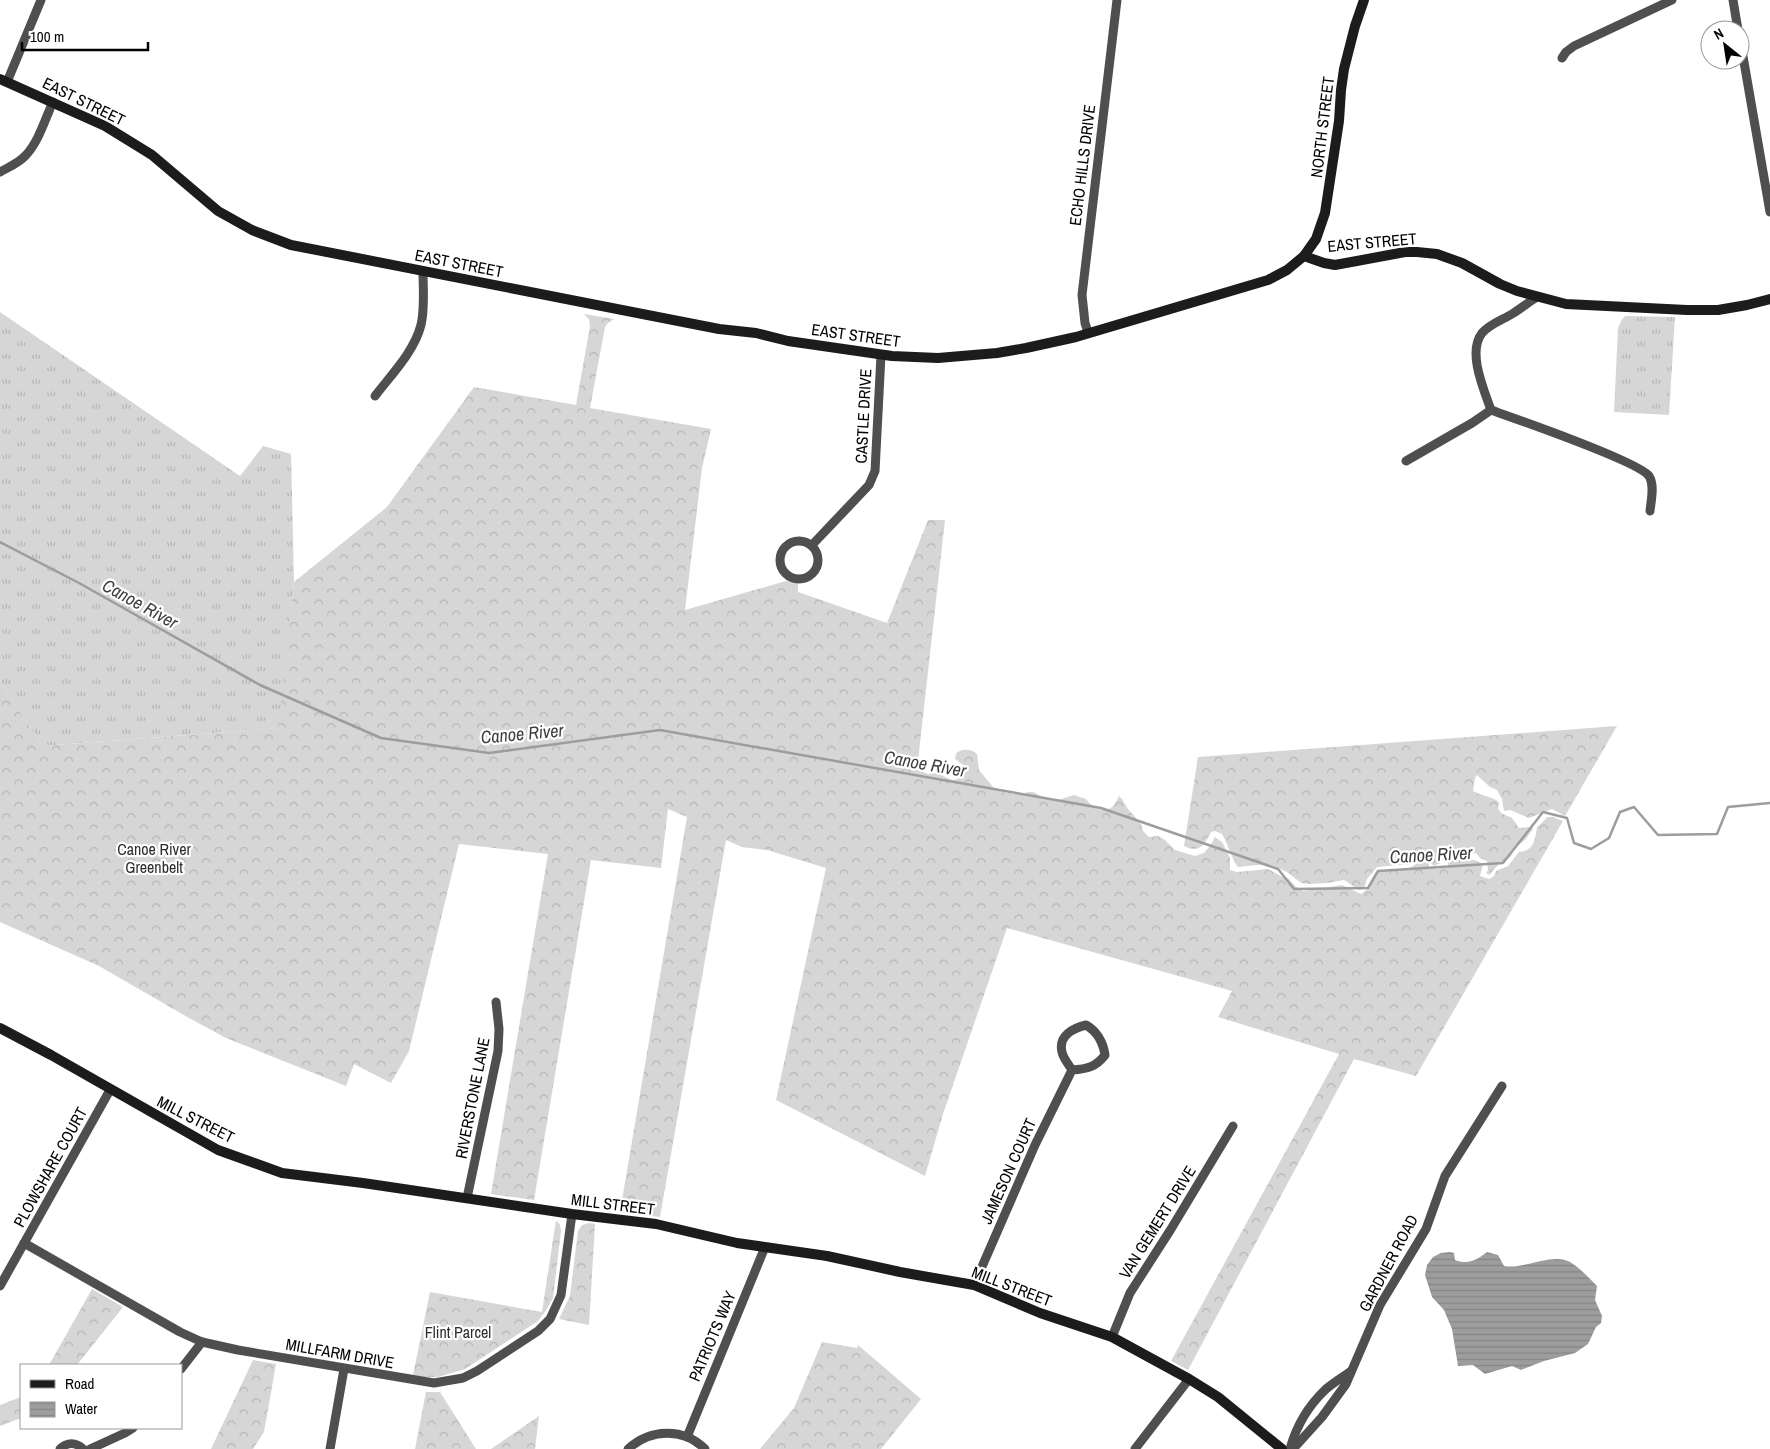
<svg xmlns="http://www.w3.org/2000/svg" width="1770" height="1449" viewBox="0 0 1770 1449" font-family="'Archivo Narrow',sans-serif">
<style>
.grass{fill:url(#grass-tufts)}
.forest{fill:url(#forest-crowns)}
.water{fill:url(#water-rules)}
.lines{fill:none;stroke-linecap:round;stroke-linejoin:round}
.stream{stroke:#9d9d9d;stroke-width:2.5}
.street{stroke:#4f4f4f;stroke-width:9}
.secondary{stroke:#1c1c1c;stroke-width:10}
.labels{text-anchor:middle;stroke-width:4.5;stroke-linejoin:round;paint-order:stroke}
.street-label{font-size:16px;fill:#000;stroke:#fff}
.park-label{font-size:16px;fill:#2d2d2d;stroke:#fff}
.water-label{font-size:18px;font-style:italic;fill:#3e3e3e;stroke:#fff}
</style>
<defs>
<pattern id="grass-tufts" width="24" height="20" patternUnits="userSpaceOnUse" patternTransform="scale(1.25)"><rect width="24" height="20" fill="#d6d6d6"/><path d="M3 7l-1-3M5 7V3M7 7l1-3M15 17l-1-3M17 17v-4M19 17l1-3" fill="none" stroke="#b6b6b6"/></pattern>
<pattern id="forest-crowns" width="20" height="18" patternUnits="userSpaceOnUse" patternTransform="scale(1.25)"><rect width="20" height="18" fill="#d6d6d6"/><path d="M2 6a3 3 0 1 1 6 0M12 15a3 3 0 1 1 6 0" fill="none" stroke="#b6b6b6"/></pattern>
<pattern id="water-rules" width="6" height="5" patternUnits="userSpaceOnUse" patternTransform="scale(1.25)"><rect width="6" height="5" fill="#9d9d9d"/><path d="M0 2.5h6" fill="none" stroke="#858585"/></pattern>
</defs>
<rect width="100%" height="100%" fill="#fff"/>
<g class="grass">
<path d="M 0,312 L 240,476 L 263,446 L 291,454 L 294,582 L 279,728 L 42,746 L 0,680 Z"/>
<path d="M 1625,316 L 1675,317 L 1669,415 L 1614,412 L 1618,328 L 1621,321 Z"/>
</g>
<g class="forest">
<path d="M 584,314 L 614,319 L 608,323 L 605,327 L 590,408 L 711,429 L 702,468 L 685,610 L 786,581 L 798,583 L 798,592 L 887,623 L 928,520 L 945,520 L 917,770 L 928,774 L 937,773 L 952,780 L 958,779 L 965,769 L 963,765 L 955,759 L 956,754 C 961,748 972,749 977,754 L 979,770 L 993,787 L 1003,792 L 1014,794 L 1032,792 L 1046,798 L 1058,800 L 1074,795 L 1086,799 C 1091,806 1099,812 1108,809 C 1114,808 1117,800 1119,796 L 1122,799 L 1128,809 L 1141,824 L 1143,831 L 1149,837 L 1158,836 L 1165,840 L 1175,850 L 1195,856 L 1204,853 L 1210,846 L 1215,837 L 1222,842 L 1230,858 L 1230,870 L 1237,872 L 1268,869 L 1286,879 L 1288,878 L 1295,886 L 1303,891 L 1342,885 L 1361,894 L 1370,887 L 1378,871 L 1405,870 L 1415,865 L 1418,858 L 1426,856 L 1429,861 L 1429,867 L 1437,869 L 1448,866 L 1449,858 C 1461,857 1473,858 1483,864 L 1480,876 L 1489,879 L 1494,876 L 1496,871 L 1508,866 L 1519,852 C 1534,851 1535,840 1537,827 L 1541,824 L 1547,817 L 1553,817 L 1563,821 L 1416,1076 L 1354,1059 L 1188,1370 L 1171,1361 L 1339,1054 L 1218,1017 L 1232,991 L 1007,928 L 943,1114 L 925,1176 L 776,1100 L 826,868 L 767,850 L 742,847 L 726,840 L 660,1217 L 620,1212 L 687,817 L 668,809 L 661,868 L 591,860 L 534,1200 L 491,1194 L 548,854 L 459,844 L 409,1051 L 391,1083 L 354,1064 L 346,1086 L 226,1038 L 189,1018 L 99,966 L 0,922 L 0,680 L 42,746 L 278,728 L 294,582 L 387,507 L 474,387 L 576,405 L 590,326 L 589,319 Z"/>
<path d="M 1617,726 L 1565,816 L 1552,809 L 1529,818 L 1510,810 L 1504,811 L 1502,799 L 1497,790 L 1490,787 L 1477,775 L 1475,778 L 1473,791 C 1482,796 1491,796 1499,802 L 1498,808 L 1501,813 L 1512,818 L 1519,828 L 1532,827 L 1533,829 L 1525,840 L 1513,849 L 1511,856 L 1497,866 L 1489,875 L 1486,873 L 1488,870 L 1487,861 L 1480,858 L 1476,853 L 1445,856 L 1440,863 L 1434,866 L 1431,863 L 1429,856 L 1419,852 L 1410,864 L 1377,867 L 1367,879 L 1364,889 L 1359,890 L 1344,880 L 1327,883 L 1309,884 L 1301,883 L 1287,872 L 1268,864 L 1238,867 C 1233,861 1227,842 1222,834 L 1215,831 L 1211,832 C 1205,844 1200,854 1184,846 L 1198,757 Z"/>
<path d="M 556,1220 L 560,1225 L 561,1231 L 553,1298 L 547,1309 L 538,1321 L 465,1369 L 438,1377 L 424,1377 L 413,1375 L 430,1292 L 542,1312 Z"/>
<path d="M 589,1223 L 595,1224 L 589,1325 L 559,1319 L 570,1296 L 578,1231 L 582,1225 Z"/>
<path d="M 92,1289 L 123,1307 L 77,1365 L 49,1365 Z"/>
<path d="M 822,1342 L 857,1348 L 858,1345 L 921,1399 L 881,1449 L 760,1449 L 794,1408 Z"/>
<path d="M 253,1360 L 276,1364 L 264,1432 L 253,1449 L 211,1449 Z"/>
<path d="M 426,1392 L 440,1392 L 476,1449 L 415,1449 Z"/>
<path d="M 21,1397 L 21,1418 L 0,1426 L 0,1405 Z"/>
<path d="M 539,1416 L 535,1449 L 491,1449 Z"/>
</g>
<path class="water" d="M 1450,1252 L 1454,1253 L 1455,1260 C 1468,1265 1477,1260 1487,1252 L 1498,1255 L 1504,1266 C 1522,1270 1554,1252 1570,1262 C 1580,1268 1589,1278 1597,1286 L 1595,1300 L 1602,1316 L 1601,1323 L 1596,1327 L 1588,1344 L 1575,1353 L 1544,1361 L 1521,1370 L 1512,1366 L 1485,1374 L 1473,1365 L 1458,1366 L 1452,1329 L 1444,1310 L 1432,1297 L 1425,1275 L 1427,1265 L 1433,1257 L 1441,1253 Z"/>
<g class="lines">
<path class="stream" d="M 0,542 L 79,583 L 260,685 L 381,738 L 489,753 L 660,730 L 1101,808 L 1278,869 L 1294,889 L 1368,888 L 1378,871 L 1503,863 L 1543,812 L 1567,818 L 1574,843 L 1591,849 L 1609,838 L 1620,812 L 1634,807 L 1658,835 L 1717,834 L 1728,807 L 1770,803"/>
<g class="street">
<path d="M 1733,0 L 1738,30"/>
<path d="M 1740,39 L 1770,212"/>
<path d="M 1562,58 L 1566,52 L 1574,46 L 1672,0"/>
<path d="M 7,82 L 41,0"/>
<path d="M 0,172 C 9,167 19,163 26,155 C 39,141 45,119 53,102"/>
<path d="M 1088,332 L 1085,323 L 1082,295 L 1117,0"/>
<path d="M 375,396 C 391,375 414,352 421,325 C 425,308 423,288 423,271"/>
<path d="M 1491,410 C 1484,390 1467,352 1482,333 C 1490,324 1502,320 1512,314 C 1520,309 1529,302 1537,297"/>
<path d="M 1406,461 L 1472,423 L 1491,410 C 1516,419 1638,461 1649,476 C 1655,485 1651,501 1650,511"/>
<circle cx="799" cy="560" r="19"/>
<path d="M 812,545 L 869,485 L 875,471 L 881,355"/>
<path d="M 467,1198 L 498,1051 L 499,1029 L 496,1002"/>
<path d="M 24,1243 L 180,1332 L 202,1342 L 238,1350 L 434,1383 L 463,1378 L 477,1371 L 538,1331 L 550,1319 L 561,1295 L 572,1214"/>
<path d="M 974,1285 L 1035,1145 L 1072,1070 C 1069,1065 1063,1058 1062,1052 C 1058,1036 1073,1028 1086,1025 C 1098,1032 1103,1042 1105,1055 C 1096,1067 1087,1069 1072,1070"/>
<path d="M 0,1286 L 110,1090"/>
<path d="M 1112,1337 L 1130,1293 L 1171,1229 L 1233,1126"/>
<path d="M 181,1369 L 202,1342"/>
<path d="M 687,1437 L 765,1247"/>
<path d="M 60,1449 C 67,1442 76,1442 83,1449"/>
<path d="M 90,1449 L 125,1433 L 133,1428"/>
<path d="M 330,1449 L 344,1369"/>
<path d="M 628,1449 C 650,1429 683,1427 705,1449"/>
<path d="M 1135,1449 L 1189,1379"/>
<path d="M 1290,1449 C 1296,1427 1309,1405 1326,1389 C 1334,1382 1343,1377 1351,1371"/>
<path d="M 1293,1449 L 1322,1417 L 1346,1384 L 1380,1305 L 1426,1229 L 1445,1176 L 1502,1086"/>
</g>
<g class="secondary">
<path d="M 0,79 L 105,126 L 152,155 L 218,211 L 252,230 L 291,245 L 719,329 L 756,333 L 788,341 L 892,356 L 938,358 L 997,353 L 1026,348 L 1076,337 L 1268,280 L 1287,270 L 1304,256 L 1324,263 L 1335,265 L 1405,252 L 1417,252 L 1437,254 L 1462,263 L 1500,284 L 1517,291 L 1566,304 L 1687,310 L 1718,310 L 1747,305 L 1770,299"/>
<path d="M 1304,256 L 1316,239 L 1325,213 L 1339,121 L 1341,90 L 1344,69 L 1355,26 L 1364,0"/>
<path d="M 0,1028 L 51,1055 L 218,1150 L 282,1173 L 363,1183 L 572,1214 L 656,1224 L 737,1243 L 827,1256 L 900,1272 L 974,1285 L 1040,1313 L 1112,1337 L 1189,1379 L 1218,1397 L 1282,1449"/>
</g>
</g>
<g class="labels">
<g class="street-label">
<text transform="translate(84 101) rotate(26)" y="6">EAST STREET</text>
<text transform="translate(1322 127) rotate(-83)" y="6">NORTH STREET</text>
<text transform="translate(1082 165) rotate(-83)" y="6">ECHO HILLS DRIVE</text>
<text transform="translate(1372 242) rotate(-5)" y="6">EAST STREET</text>
<text transform="translate(459 263) rotate(11)" y="6">EAST STREET</text>
<text transform="translate(856 335) rotate(8)" y="6">EAST STREET</text>
<text transform="translate(863 416) rotate(-87)" y="6">CASTLE DRIVE</text>
<text transform="translate(472 1098) rotate(-79)" y="6">RIVERSTONE LANE</text>
<text transform="translate(196 1119) rotate(27)" y="6">MILL STREET</text>
<text transform="translate(50 1167) rotate(-61)" y="6">PLOWSHARE COURT</text>
<text transform="translate(1008 1171) rotate(-66)" y="6">JAMESON COURT</text>
<text transform="translate(613 1204) rotate(7)" y="6">MILL STREET</text>
<text transform="translate(1157 1222) rotate(-58)" y="6">VAN GEMERT DRIVE</text>
<text transform="translate(1388 1263) rotate(-62)" y="6">GARDNER ROAD</text>
<text transform="translate(1012 1286) rotate(21)" y="6">MILL STREET</text>
<text transform="translate(712 1336) rotate(-67)" y="6">PATRIOTS WAY</text>
<text transform="translate(340 1353) rotate(10)" y="6">MILLFARM DRIVE</text>
</g>
<g class="park-label">
<text x="154" y="855">Canoe River<tspan x="154" dy="18">Greenbelt</tspan></text>
<text x="458" y="1338">Flint Parcel</text>
</g>
<g class="water-label">
<text transform="translate(140 604) rotate(29)" y="6">Canoe River</text>
<text transform="translate(522 734) rotate(-5)" y="6">Canoe River</text>
<text transform="translate(925 764) rotate(10)" y="6">Canoe River</text>
<text transform="translate(1431 855) rotate(-3)" y="6">Canoe River</text>
</g>
</g>
<rect x="20" y="1364" width="162" height="65" fill="#ffffff" stroke="#999999"/>
<rect x="30" y="1380" width="25" height="8" fill="#1c1c1c" stroke="#999999"/>
<text x="65" y="1389" font-size="15" fill="#000000">Road</text>
<rect x="30" y="1402" width="25" height="15" fill="url(#water-rules)" stroke="#999999"/>
<text x="65" y="1414" font-size="15" fill="#000000">Water</text>
<g transform="translate(1725 45) rotate(330)"><circle r="24" fill="#ffffff" stroke="#999999"/>
<path d="M0-4L9 19L0 12L-9 19Z" fill="#000000"/>
<text y="-8" font-size="14" font-weight="bold" text-anchor="middle" fill="#000000">N</text>
</g>
<path d="M22 42v8h126v-8" fill="none" stroke="#000000" stroke-width="2.5"/>
<text x="30" y="42" font-size="15" fill="#000000" stroke="#ffffff" stroke-width="4" paint-order="stroke">100 m</text>
</svg>
